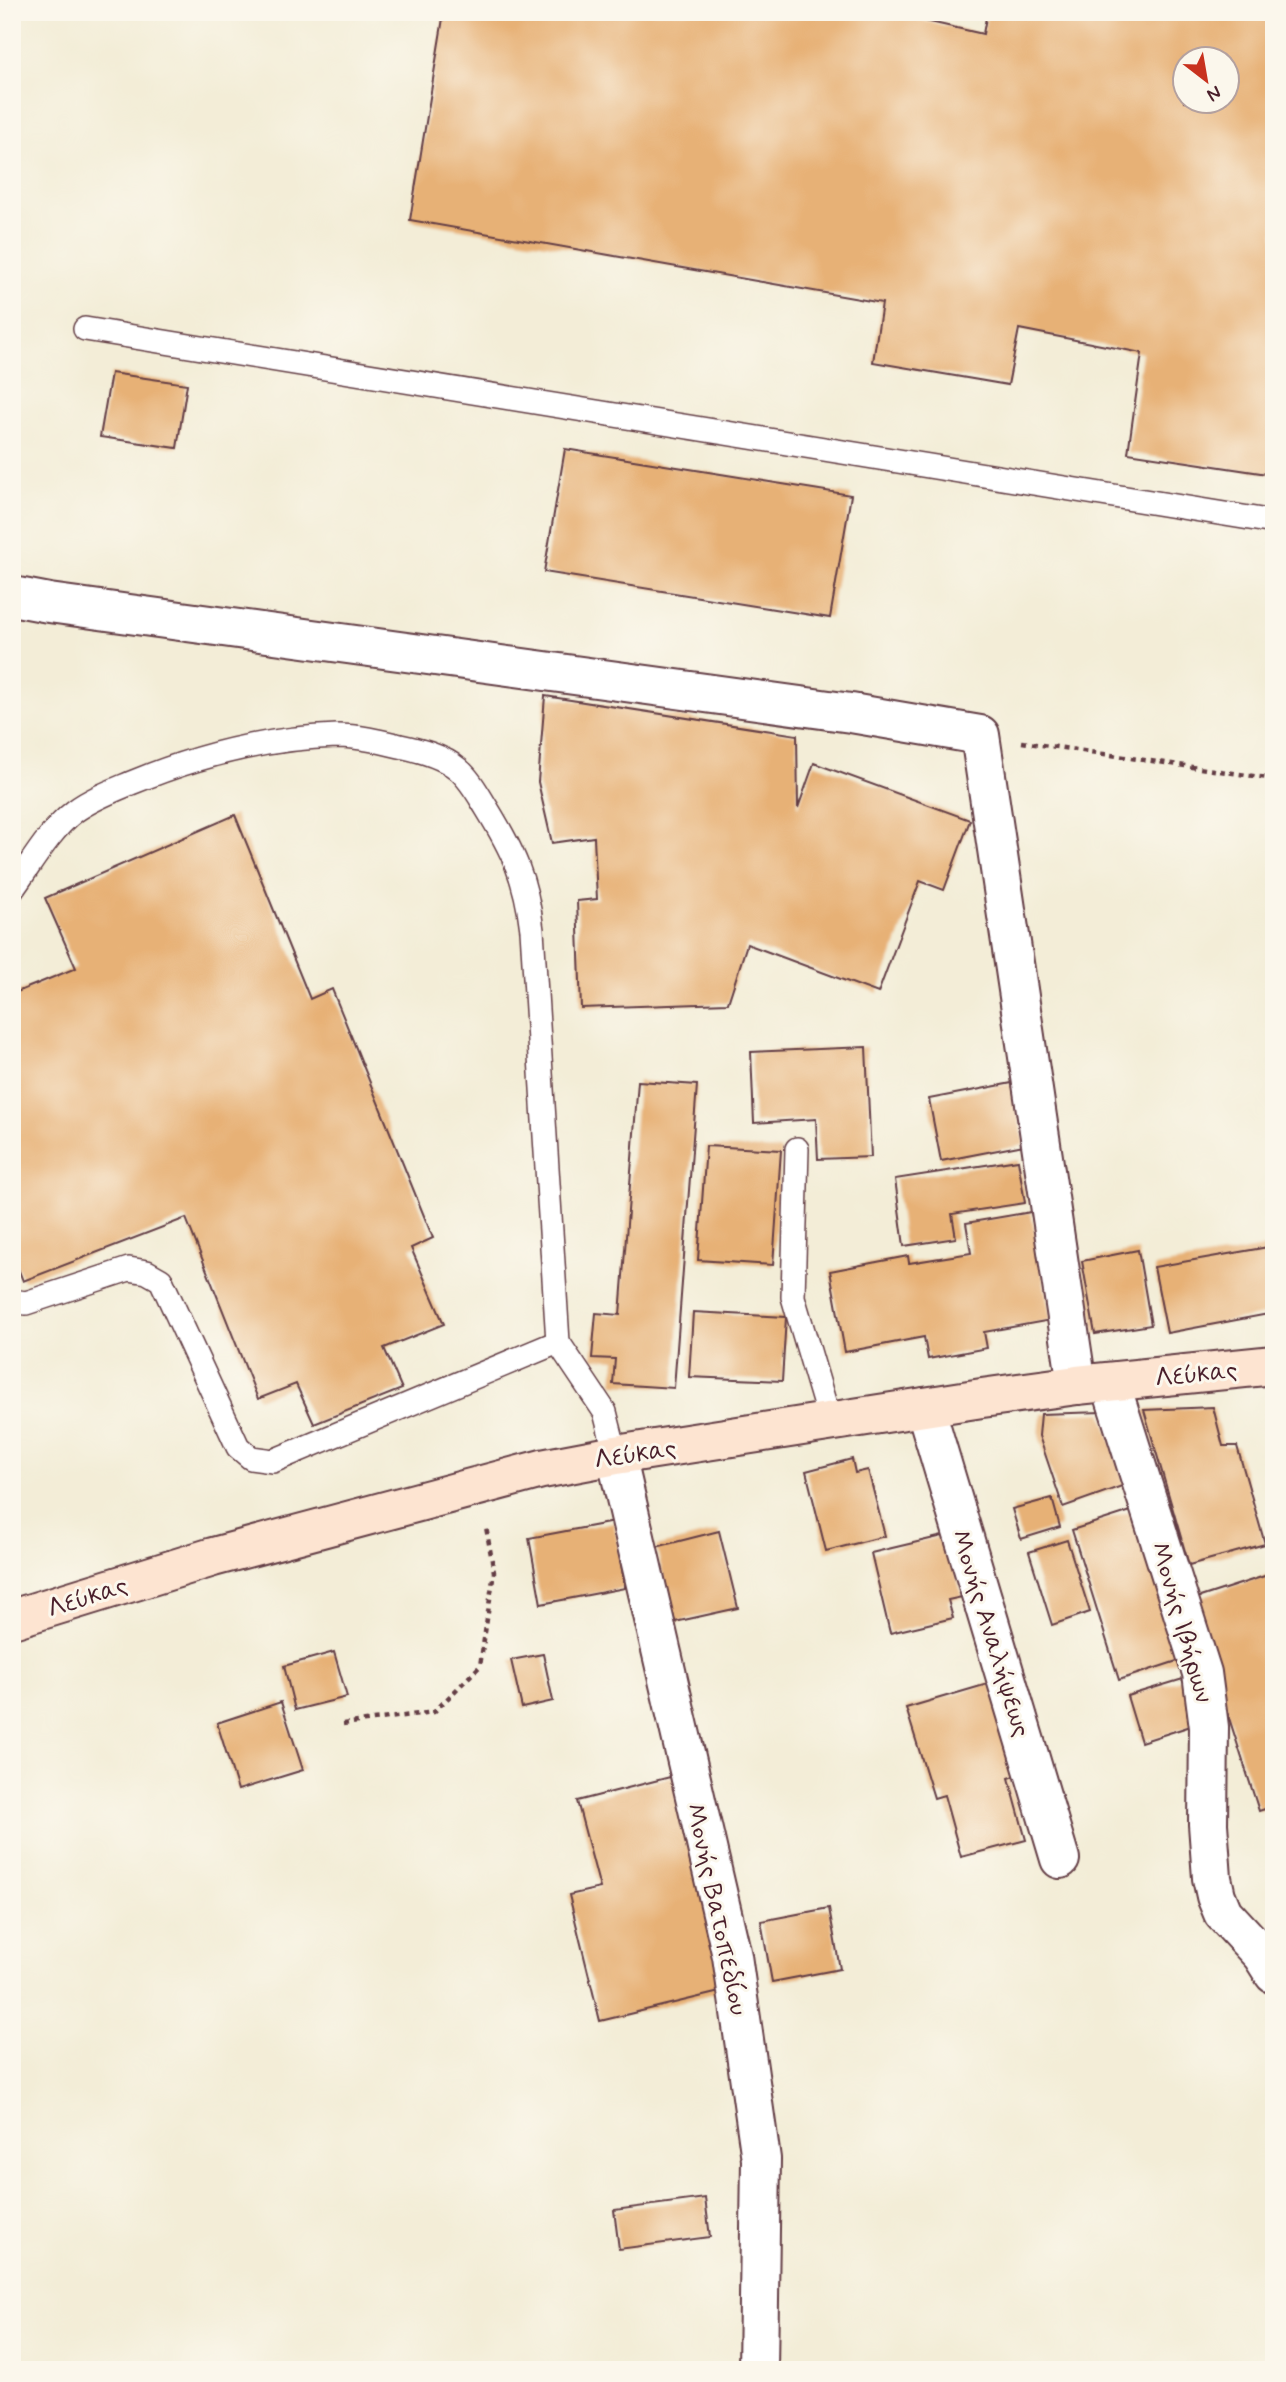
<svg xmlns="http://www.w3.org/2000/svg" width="1286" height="2382" viewBox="0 0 1286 2382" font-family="Mynerve,sans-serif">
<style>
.building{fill:#e7b176;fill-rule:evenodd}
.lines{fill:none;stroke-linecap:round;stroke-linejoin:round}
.lane-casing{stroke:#633e45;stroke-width:26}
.street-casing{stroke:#633e45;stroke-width:42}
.secondary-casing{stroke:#633e45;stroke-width:42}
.path{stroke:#633e45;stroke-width:4.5;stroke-dasharray:5 5;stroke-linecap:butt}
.lane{stroke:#fff;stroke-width:23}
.street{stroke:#fff;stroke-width:38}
.secondary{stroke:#fde4d1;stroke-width:38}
.labels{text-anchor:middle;stroke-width:6;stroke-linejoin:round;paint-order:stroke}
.street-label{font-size:26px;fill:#4a1f2b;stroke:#fbf7ec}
</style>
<rect width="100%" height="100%" fill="#fbf7ec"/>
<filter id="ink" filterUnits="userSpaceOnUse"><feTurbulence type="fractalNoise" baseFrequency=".0143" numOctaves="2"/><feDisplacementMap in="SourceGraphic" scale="14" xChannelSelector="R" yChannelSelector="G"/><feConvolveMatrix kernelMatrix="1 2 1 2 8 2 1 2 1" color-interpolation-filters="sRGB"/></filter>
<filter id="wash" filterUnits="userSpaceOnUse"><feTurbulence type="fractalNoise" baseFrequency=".00686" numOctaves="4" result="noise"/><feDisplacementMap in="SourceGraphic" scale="28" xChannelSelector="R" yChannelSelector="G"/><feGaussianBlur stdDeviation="1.57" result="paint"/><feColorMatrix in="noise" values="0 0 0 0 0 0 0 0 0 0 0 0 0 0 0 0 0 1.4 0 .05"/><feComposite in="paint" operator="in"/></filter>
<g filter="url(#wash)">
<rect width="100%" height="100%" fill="#f3edd7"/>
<g id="blocks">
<g class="building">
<path d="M 444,12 L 886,12 L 983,34 L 987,12 L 1274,12 L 1274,475 L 1128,453 L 1142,353 L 1019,329 L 1008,385 L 873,362 L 882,303 L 410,220 ZM 1184,60 L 1226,60 L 1226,102 L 1184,102 Z"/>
<path d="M 111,373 L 187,384 L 177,448 L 100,437 Z"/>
<path d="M 565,449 L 851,495 L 830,618 L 544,572 Z"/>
<path d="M 545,696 L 797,735 L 798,808 L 814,763 L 970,820 L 944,890 L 920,881 L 878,993 L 747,944 L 728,1003 L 581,1008 L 577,901 L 597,899 L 594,837 L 552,843 L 538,782 Z"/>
<path d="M 235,815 L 310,999 L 332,989 L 433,1238 L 411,1248 L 444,1324 L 384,1348 L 402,1389 L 314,1424 L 296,1384 L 258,1399 L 186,1218 L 23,1281 L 12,1253 L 12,994 L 76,968 L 45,898 Z"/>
<path d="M 866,1047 L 871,1157 L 818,1159 L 816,1119 L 754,1123 L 751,1052 Z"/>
<path d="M 638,1081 L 697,1085 L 674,1388 L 613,1384 L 615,1359 L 592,1358 L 596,1313 L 620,1315 Z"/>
<path d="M 1012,1083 L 1024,1145 L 941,1161 L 929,1099 Z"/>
<path d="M 706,1146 L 781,1150 L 773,1265 L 698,1260 Z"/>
<path d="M 1018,1160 L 1025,1203 L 952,1214 L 956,1238 L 904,1246 L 895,1179 Z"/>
<path d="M 1031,1212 L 1051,1320 L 984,1332 L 987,1348 L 928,1359 L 924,1337 L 845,1352 L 830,1271 L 908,1256 L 909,1263 L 971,1253 L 966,1223 Z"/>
<path d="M 1274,1246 L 1274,1313 L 1167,1333 L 1154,1267 Z"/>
<path d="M 1138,1250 L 1151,1325 L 1095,1334 L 1082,1261 Z"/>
<path d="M 693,1312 L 786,1317 L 782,1381 L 689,1377 Z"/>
<path d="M 1213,1407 L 1223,1446 L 1237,1446 L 1265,1544 L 1189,1565 L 1144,1410 Z"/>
<path d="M 1102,1412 L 1125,1485 L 1063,1507 L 1039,1436 L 1041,1414 Z"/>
<path d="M 852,1459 L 855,1473 L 868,1470 L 885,1536 L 826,1551 L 806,1471 Z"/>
<path d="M 1052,1498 L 1060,1527 L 1021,1539 L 1012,1509 Z"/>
<path d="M 1134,1510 L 1183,1659 L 1119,1680 L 1072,1530 Z"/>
<path d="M 614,1522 L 625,1588 L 541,1604 L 529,1538 Z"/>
<path d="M 719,1531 L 738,1608 L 675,1622 L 656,1547 Z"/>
<path d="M 947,1535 L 962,1597 L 948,1600 L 953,1618 L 890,1633 L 871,1553 Z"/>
<path d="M 1067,1540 L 1090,1612 L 1052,1625 L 1029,1552 Z"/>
<path d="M 1274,1573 L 1274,1806 L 1259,1811 L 1191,1600 Z"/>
<path d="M 334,1652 L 347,1697 L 295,1710 L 284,1666 Z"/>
<path d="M 543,1654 L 553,1701 L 522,1708 L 511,1660 Z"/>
<path d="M 1183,1679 L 1197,1724 L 1141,1742 L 1127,1696 Z"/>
<path d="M 991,1683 L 1018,1775 L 1009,1778 L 1026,1840 L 961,1857 L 944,1795 L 934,1798 L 906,1708 Z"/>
<path d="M 281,1702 L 303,1770 L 238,1790 L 217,1723 Z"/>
<path d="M 674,1776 L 728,1990 L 600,2021 L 569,1895 L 600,1888 L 577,1801 Z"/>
<path d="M 829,1908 L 840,1969 L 772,1982 L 761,1921 Z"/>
<path d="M 705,2198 L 710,2237 L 619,2249 L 614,2210 Z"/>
</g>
</g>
</g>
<g filter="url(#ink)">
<use href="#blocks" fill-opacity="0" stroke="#633e45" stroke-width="2"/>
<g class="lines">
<g class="lane-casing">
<g id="lane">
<path d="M 85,329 L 1274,522"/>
<path d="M 12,890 C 31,864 49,831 75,811 C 91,799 112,791 131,783 C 196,756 266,738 337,736 C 358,736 379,741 400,746 C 419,750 443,756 458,769 C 470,779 478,794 486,807 C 513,851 526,878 532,930 L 558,1342 L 605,1412 L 616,1455"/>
<path d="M 797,1149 L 793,1297 L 830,1422"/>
<path d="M 12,1301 L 26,1303 L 129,1269 L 147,1272 L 161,1280 L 238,1447 L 251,1458 L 273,1461 L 558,1342"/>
</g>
</g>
<g class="street-casing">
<g id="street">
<path d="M 12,596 L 49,603 L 851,713 L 980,735 L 1077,1385"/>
<path d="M 1110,1382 L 1202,1673 L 1209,1727 L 1208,1824 L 1212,1878 L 1216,1896 L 1223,1913 L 1262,1955 L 1274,1974"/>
<path d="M 925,1407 L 1060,1859"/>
<path d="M 616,1455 L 732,1956 L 761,2159 L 758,2370"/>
</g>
</g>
<g class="secondary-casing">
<path id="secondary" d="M 12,1619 L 213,1557 L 542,1469 L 616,1455 L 982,1398 L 1077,1385 L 1274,1365"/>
</g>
<g class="path">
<path d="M 1022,742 L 1274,779"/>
<path d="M 343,1724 L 434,1712 L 480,1666 L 494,1572 L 486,1527"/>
</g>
<use href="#lane" class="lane"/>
<use href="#street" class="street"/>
<use href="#secondary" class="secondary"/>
</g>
</g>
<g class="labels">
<g class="street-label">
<text transform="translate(1196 1373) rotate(-6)" y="9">Λεύκας</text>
<text transform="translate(635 1453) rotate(-9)" y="9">Λεύκας</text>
<text transform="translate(87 1596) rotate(-18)" y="9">Λεύκας</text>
<text transform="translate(1183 1622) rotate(74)" y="9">Μονής Ιβήρων</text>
<text transform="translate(992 1633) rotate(73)" y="9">Μονής Αναλήψεως</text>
<text transform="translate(718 1909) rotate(78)" y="9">Μονής Βατοπεδίου</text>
</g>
</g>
<rect width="1286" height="2382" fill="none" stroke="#fbf7ec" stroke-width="42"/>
<g transform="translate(1206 80) rotate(149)"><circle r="33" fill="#fbf7ec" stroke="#b4a19f" stroke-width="2"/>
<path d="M0-5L12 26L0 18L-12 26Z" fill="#c8321e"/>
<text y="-10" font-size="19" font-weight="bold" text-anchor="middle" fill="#4a1f2b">N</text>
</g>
</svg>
